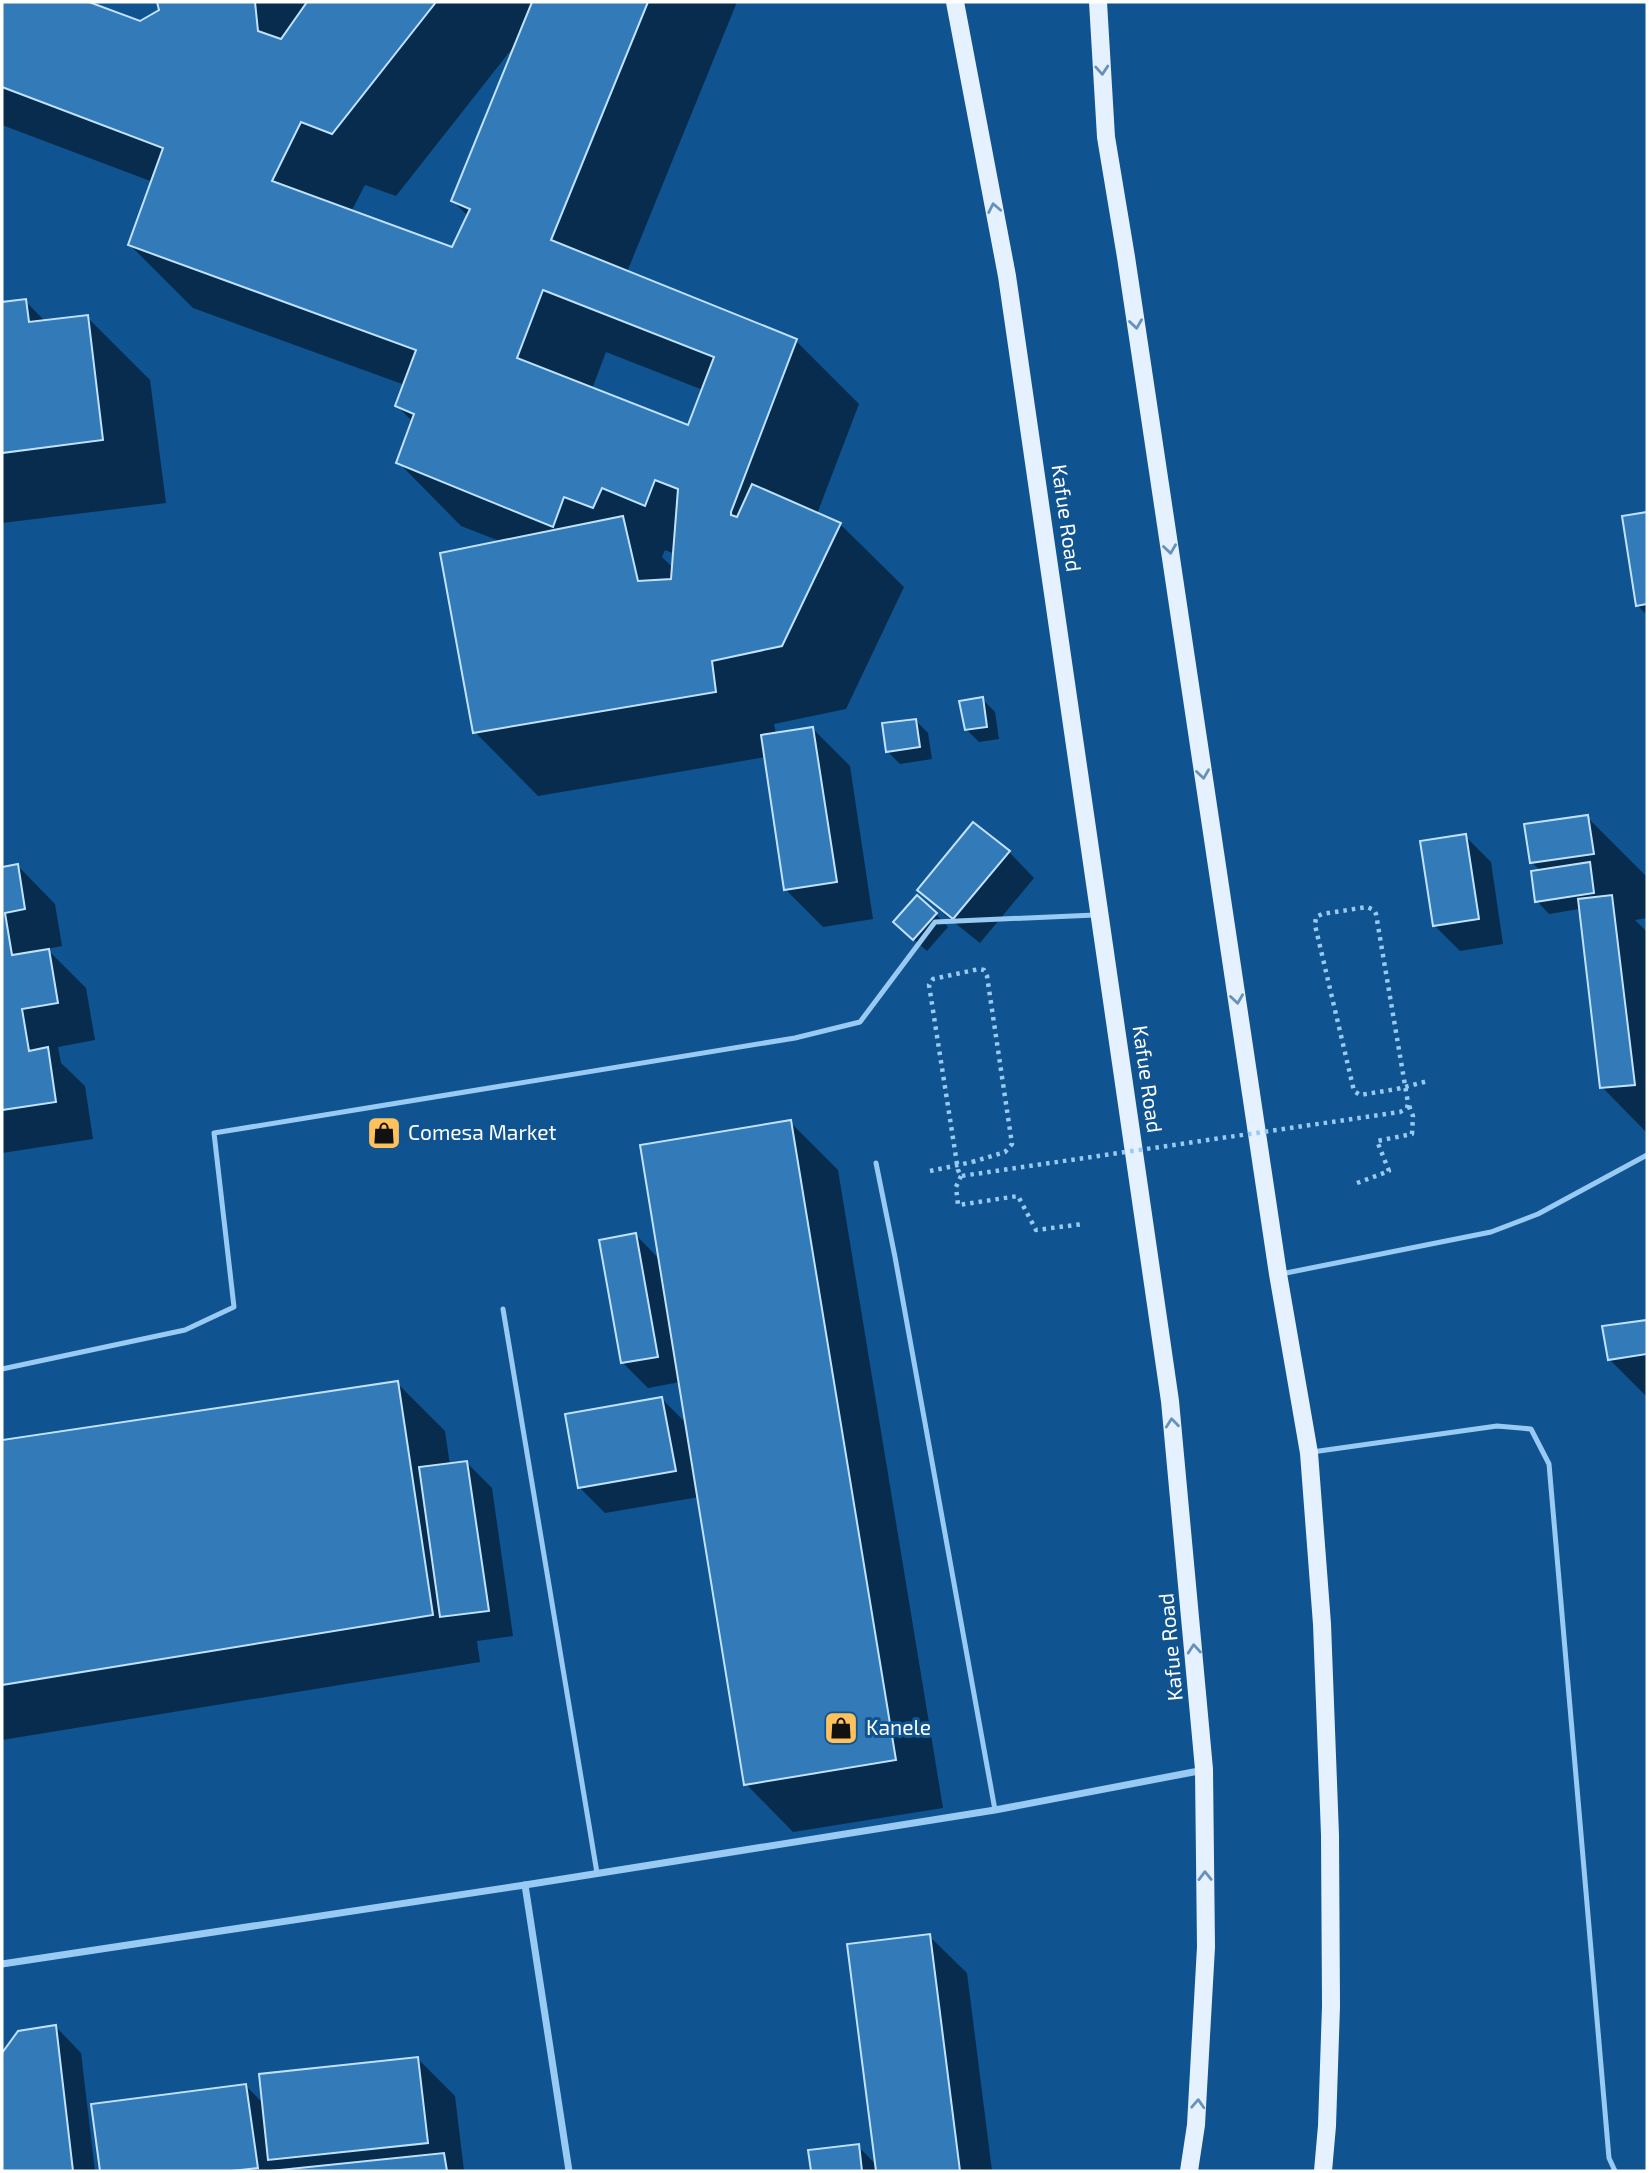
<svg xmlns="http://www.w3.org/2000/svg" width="1649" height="2173" viewBox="0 0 1649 2173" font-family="'Exo 2',sans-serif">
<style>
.shadow{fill:#0007;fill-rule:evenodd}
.building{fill:#337ab8;stroke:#c0e2fe;stroke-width:2;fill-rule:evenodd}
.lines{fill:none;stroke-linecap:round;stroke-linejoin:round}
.path{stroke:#99caf3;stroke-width:4.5;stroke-dasharray:3.5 5;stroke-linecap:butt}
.lane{stroke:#99caf3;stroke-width:5}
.street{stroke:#99caf3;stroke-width:7}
.primary{stroke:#e5f1ff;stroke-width:18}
.path-bridge{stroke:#99caf3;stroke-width:4.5;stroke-dasharray:3.5 5;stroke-linecap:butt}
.oneway{stroke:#6592bc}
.labels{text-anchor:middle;stroke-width:6;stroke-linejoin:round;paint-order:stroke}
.street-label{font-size:21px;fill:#fff;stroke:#0f5390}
.poi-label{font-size:21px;fill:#fff;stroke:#0f5390;text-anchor:start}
</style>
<rect width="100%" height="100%" fill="#0f5390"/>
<g class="shadow">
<path d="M 2,2 L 84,2 L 140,23 L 161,11 L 159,2 L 737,2 L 627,272 L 796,341 L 859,404 L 817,514 L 840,524 L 904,587 L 846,709 L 774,724 L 776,734 L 813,729 L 850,766 L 873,919 L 823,927 L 786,890 L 766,757 L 538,796 L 475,732 L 502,542 L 461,526 L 398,462 L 413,422 L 397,406 L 405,385 L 193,308 L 130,245 L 153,182 L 2,125 ZM 515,45 L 453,201 L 468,216 L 453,249 L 351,212 L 365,185 L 396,196 ZM 606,352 L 703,390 L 689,427 L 592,389 ZM 665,550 L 675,554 L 674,569 L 662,557 Z"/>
<path d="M 25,301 L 46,322 L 87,317 L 150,380 L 166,503 L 2,523 L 2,304 Z"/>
<path d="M 1647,514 L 1647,615 L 1637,605 L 1624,518 Z"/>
<path d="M 982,699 L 995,712 L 999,739 L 979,742 L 966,729 Z"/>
<path d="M 915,720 L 928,733 L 932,759 L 900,764 L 887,751 Z"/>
<path d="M 1587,817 L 1647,877 L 1647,918 L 1635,920 L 1647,932 L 1647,1133 L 1602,1087 L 1582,912 L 1579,909 L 1549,914 L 1537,901 L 1541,871 L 1531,862 Z"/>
<path d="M 1465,836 L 1491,862 L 1503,944 L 1460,951 L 1434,925 Z"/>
<path d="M 1009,852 L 1034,878 L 980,943 L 945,915 L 919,889 Z"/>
<path d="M 18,866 L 55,904 L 62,946 L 47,949 L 86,988 L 95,1040 L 58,1047 L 61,1063 L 85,1086 L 93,1139 L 2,1153 L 2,869 Z"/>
<path d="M 936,914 L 948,927 L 927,951 L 908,934 Z"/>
<path d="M 790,1122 L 838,1170 L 943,1808 L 793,1832 L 746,1784 L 699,1497 L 605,1513 L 580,1488 L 662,1399 L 687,1424 L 680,1382 L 648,1388 L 622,1362 L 636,1235 L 660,1260 Z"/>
<path d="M 1647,1321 L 1647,1397 L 1610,1360 L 1604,1328 Z"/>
<path d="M 397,1383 L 445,1431 L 450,1465 L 466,1462 L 492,1488 L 513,1636 L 477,1641 L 480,1662 L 2,1740 L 2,1441 Z"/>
<path d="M 929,1936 L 967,1973 L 992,2171 L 812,2171 L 810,2151 L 858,2146 L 877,2166 Z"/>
<path d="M 56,2027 L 81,2053 L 95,2171 L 2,2171 L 2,2056 L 19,2032 Z"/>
<path d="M 418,2059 L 455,2096 L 464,2171 L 102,2171 L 93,2106 L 245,2085 L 264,2104 Z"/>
</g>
<g class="building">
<path d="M 2,2 L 89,2 L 140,21 L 159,10 L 157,2 L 255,2 L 258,31 L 281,39 L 307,2 L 436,2 L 332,134 L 301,122 L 272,181 L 452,247 L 470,209 L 451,201 L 532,2 L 648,2 L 551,240 L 797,339 L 731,512 L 731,515 L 737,517 L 752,484 L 841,523 L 782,646 L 712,661 L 716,692 L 473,733 L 440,553 L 623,516 L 638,581 L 671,579 L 678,489 L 655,480 L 645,506 L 602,488 L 593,508 L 564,497 L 553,527 L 396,463 L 414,414 L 395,406 L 416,350 L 128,245 L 163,148 L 2,87 ZM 543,290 L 714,357 L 688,425 L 517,358 Z"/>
<path d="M 26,299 L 29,322 L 88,315 L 103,440 L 2,453 L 2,302 Z"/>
<path d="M 1647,512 L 1647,604 L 1636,606 L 1622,516 Z"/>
<path d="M 983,697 L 987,727 L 965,730 L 959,701 Z"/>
<path d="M 916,719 L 920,747 L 886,752 L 882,723 Z"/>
<path d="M 813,727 L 837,882 L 784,890 L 761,735 Z"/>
<path d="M 1588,815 L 1594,854 L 1530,863 L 1524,824 Z"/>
<path d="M 973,822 L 1010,851 L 953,919 L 917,890 Z"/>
<path d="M 1466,834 L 1479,919 L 1433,926 L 1420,841 Z"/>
<path d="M 1590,862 L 1594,893 L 1535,902 L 1531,871 Z"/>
<path d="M 18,864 L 25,909 L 5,913 L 12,955 L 49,949 L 58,1003 L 22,1009 L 29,1051 L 48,1047 L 56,1102 L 2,1110 L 2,867 Z"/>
<path d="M 917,895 L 937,913 L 913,940 L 893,922 Z"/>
<path d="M 1612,895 L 1635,1085 L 1600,1088 L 1578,899 Z"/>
<path d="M 791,1120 L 896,1760 L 744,1785 L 640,1145 Z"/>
<path d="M 636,1233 L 658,1357 L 621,1363 L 599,1240 Z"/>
<path d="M 1647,1320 L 1647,1354 L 1608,1360 L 1602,1326 Z"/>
<path d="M 398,1381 L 433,1615 L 2,1685 L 2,1440 Z"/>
<path d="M 662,1397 L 676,1471 L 578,1488 L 565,1414 Z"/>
<path d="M 467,1461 L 489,1611 L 440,1617 L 419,1467 Z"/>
<path d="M 930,1934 L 960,2171 L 876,2171 L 847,1944 Z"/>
<path d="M 56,2025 L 73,2171 L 2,2171 L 2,2053 L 18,2031 Z"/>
<path d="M 418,2057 L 428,2143 L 268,2160 L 259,2074 Z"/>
<path d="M 246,2084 L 258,2168 L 231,2171 L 100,2171 L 91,2104 Z"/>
<path d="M 859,2144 L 862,2171 L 811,2171 L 808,2150 Z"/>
<path d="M 444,2153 L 447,2171 L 270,2171 Z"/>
</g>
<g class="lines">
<g class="path">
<path d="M 1397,1089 L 1428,1081"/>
<path d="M 930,1171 L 972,1162"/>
<path d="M 961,1176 L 956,1187 L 958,1205 L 1018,1196 L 1036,1230 L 1083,1224"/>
<path d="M 1357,1183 L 1389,1171 L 1377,1141 L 1412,1134 L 1413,1116 L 1408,1103"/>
</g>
<g class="lane">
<path d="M 876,1163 L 895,1257 L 995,1810"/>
<path d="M 1281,1274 L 1491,1232 L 1538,1214 L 1647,1155"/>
<path d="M 503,1309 L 597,1873"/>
<path d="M 2,1369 L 185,1330 L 234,1307 L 214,1133 L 795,1038 L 860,1022 L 935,922 L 1095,915"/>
<path d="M 1312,1452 L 1497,1426 L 1531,1429 L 1549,1464 L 1609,2158 L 1615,2171"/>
</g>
<g class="street">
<path d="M 525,1885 L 569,2171"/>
<path d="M 2,1964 L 525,1885 L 995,1810 L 1204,1770"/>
</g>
<g class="primary">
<path d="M 955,2 L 1007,276 L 1170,1401 L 1204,1769 L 1206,1947 L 1196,2125 L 1189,2171"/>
<path d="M 1098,2 L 1106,137 L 1126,257 L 1278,1274 L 1309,1453 L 1322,1624 L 1330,1835 L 1331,2006 L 1327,2126 L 1323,2171"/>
</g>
<path class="path-bridge" d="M 972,1162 L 1005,1152 L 1012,1144 L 987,976 L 984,970 L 979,969 L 933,979 L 929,985 L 958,1170 L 961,1176 L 1400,1112 L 1407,1108 L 1408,1103 L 1376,914 L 1374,910 L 1367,907 L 1322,914 L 1316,917 L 1315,925 L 1354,1091 L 1360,1095 L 1397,1089"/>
</g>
<defs><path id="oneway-chevron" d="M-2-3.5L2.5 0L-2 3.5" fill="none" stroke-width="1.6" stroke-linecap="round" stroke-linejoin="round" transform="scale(1.75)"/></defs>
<g class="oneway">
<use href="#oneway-chevron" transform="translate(1102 70) rotate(86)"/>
<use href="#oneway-chevron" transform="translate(994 208) rotate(-101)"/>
<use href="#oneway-chevron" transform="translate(1136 324) rotate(82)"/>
<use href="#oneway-chevron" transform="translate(1170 549) rotate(82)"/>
<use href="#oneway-chevron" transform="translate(1203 774) rotate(82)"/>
<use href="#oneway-chevron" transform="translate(1237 999) rotate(82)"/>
<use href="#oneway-chevron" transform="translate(1172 1423) rotate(-96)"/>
<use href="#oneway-chevron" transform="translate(1194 1649) rotate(-95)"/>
<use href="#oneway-chevron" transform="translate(1205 1876) rotate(-91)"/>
<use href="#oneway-chevron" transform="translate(1198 2104) rotate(-87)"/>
</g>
<defs>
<g id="shop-square" transform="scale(1.75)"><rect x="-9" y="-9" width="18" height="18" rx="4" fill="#ffc15b" stroke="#0f5390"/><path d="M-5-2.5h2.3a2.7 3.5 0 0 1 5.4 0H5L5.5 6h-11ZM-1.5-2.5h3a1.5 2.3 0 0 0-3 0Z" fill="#111"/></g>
</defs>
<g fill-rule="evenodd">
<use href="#shop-square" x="384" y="1133"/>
<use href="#shop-square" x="841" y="1728"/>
</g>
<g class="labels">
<g class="street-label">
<text transform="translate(1066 518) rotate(82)" y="7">Kafue Road</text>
<text transform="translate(1147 1079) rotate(82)" y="7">Kafue Road</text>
<text transform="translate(1171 1647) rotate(-95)" y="7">Kafue Road</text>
</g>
<g class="poi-label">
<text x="408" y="1140">Comesa Market</text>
<text x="866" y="1735">Kanele</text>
</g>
</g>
<rect width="1649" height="2173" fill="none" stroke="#ffffff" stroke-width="7"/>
</svg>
